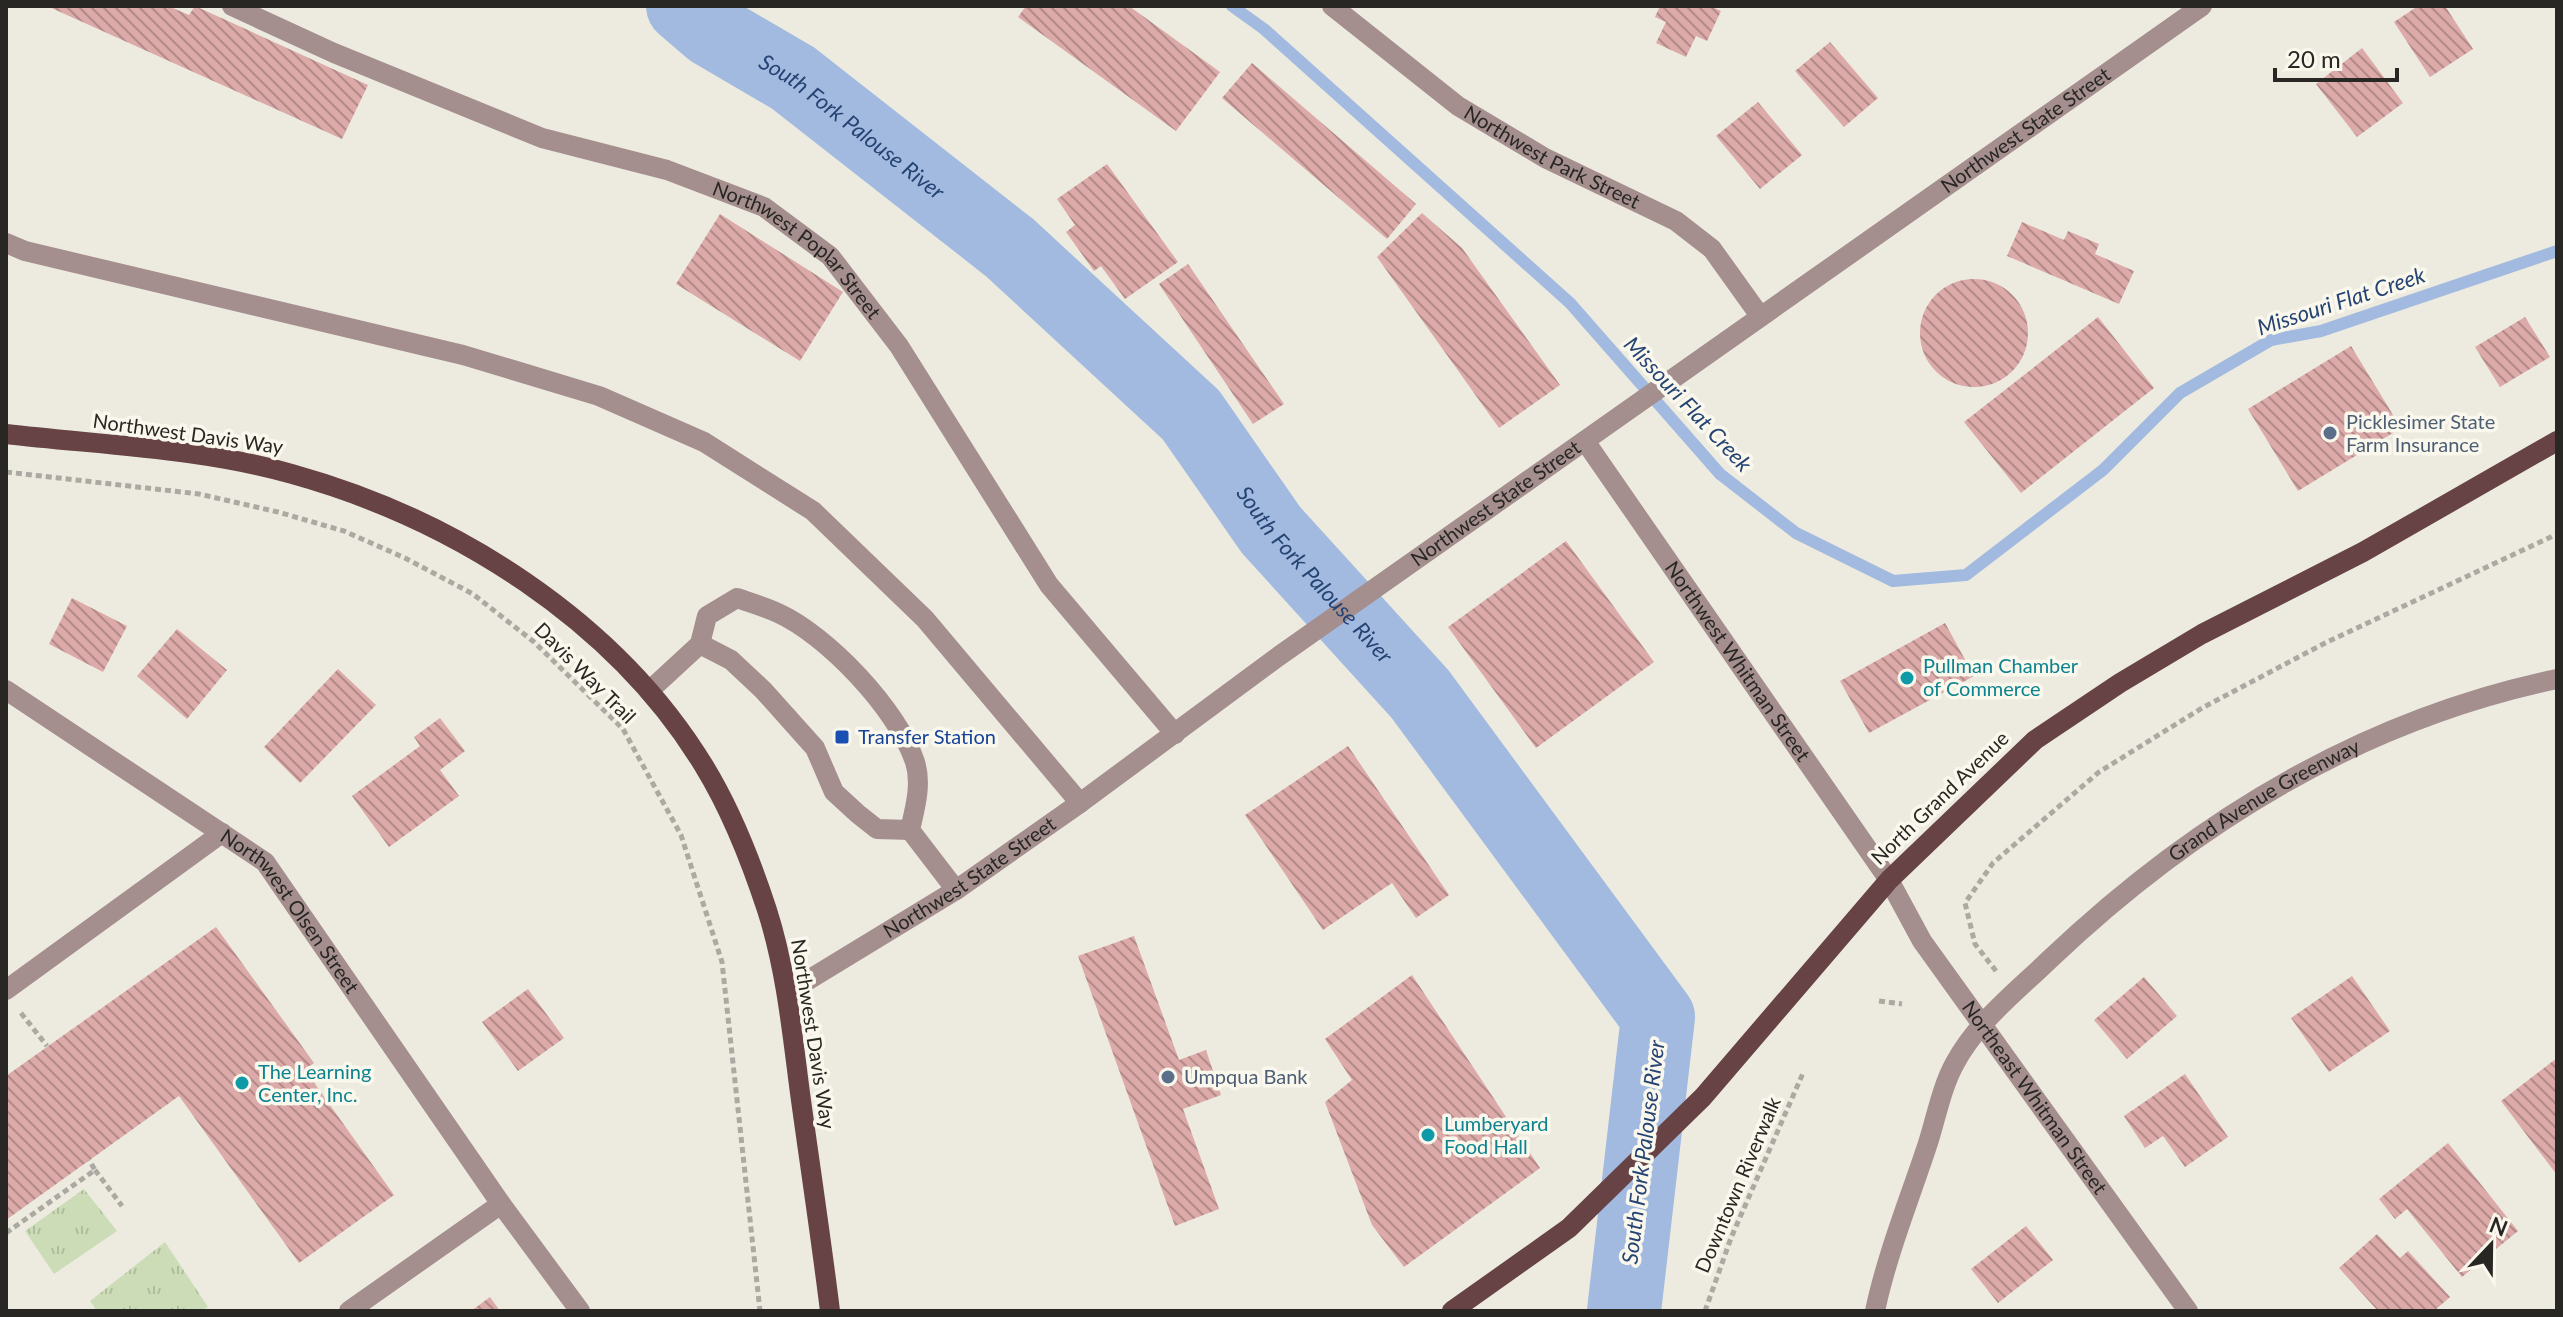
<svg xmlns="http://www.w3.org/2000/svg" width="2563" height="1317" viewBox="0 0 2563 1317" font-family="Lato,sans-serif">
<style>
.park{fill:url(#park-tufts)}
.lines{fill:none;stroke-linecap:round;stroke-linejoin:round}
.stream{stroke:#a2badf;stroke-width:12}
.river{stroke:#a2badf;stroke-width:74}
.building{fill:url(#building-back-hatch)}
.path{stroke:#aba9a1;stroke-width:5;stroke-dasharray:6 4;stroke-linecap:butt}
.minor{stroke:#a48e8e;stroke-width:20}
.major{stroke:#674345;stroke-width:20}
.service-dot{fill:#5c6f8a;stroke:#faf8ed;stroke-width:3}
.culture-dot{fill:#0f9aa8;stroke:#faf8ed;stroke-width:3}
.transit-dot{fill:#1a4fb4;stroke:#faf8ed;stroke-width:3}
.labels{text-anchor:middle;stroke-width:7;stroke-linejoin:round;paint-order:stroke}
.street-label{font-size:20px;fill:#282723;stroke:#faf8ed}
.service-label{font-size:20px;fill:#4e5e75;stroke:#faf8ed;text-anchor:start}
.culture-label{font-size:20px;fill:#0d838f;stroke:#faf8ed;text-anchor:start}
.transit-label{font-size:20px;fill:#164399;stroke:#faf8ed;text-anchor:start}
.water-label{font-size:22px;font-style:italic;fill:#254373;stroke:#faf8ed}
</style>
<defs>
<pattern id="park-tufts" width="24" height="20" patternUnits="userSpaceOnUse" patternTransform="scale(2)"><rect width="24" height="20" fill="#cbdcb7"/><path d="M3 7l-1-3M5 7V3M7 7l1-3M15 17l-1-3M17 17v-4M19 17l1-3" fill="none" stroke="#aebd9d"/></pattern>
<pattern id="building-back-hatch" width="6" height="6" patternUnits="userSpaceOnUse" patternTransform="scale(2)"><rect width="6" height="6" fill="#dcaaa8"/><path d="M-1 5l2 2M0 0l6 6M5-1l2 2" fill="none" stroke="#b28a88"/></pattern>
</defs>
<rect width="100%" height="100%" fill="#edebe0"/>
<g class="park">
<path d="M 84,1189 L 117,1231 L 54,1274 L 25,1231 Z"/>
<path d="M 165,1242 L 208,1307 L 202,1311 L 97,1311 L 90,1301 Z"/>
</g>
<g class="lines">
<path class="stream" d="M 1232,6 L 1264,29 L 1570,303 L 1720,474 L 1796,533 L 1893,581 L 1966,575 L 2103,470 L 2180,393 L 2271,340 L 2321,331 L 2557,251"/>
<path class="river" id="s1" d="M 683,6 L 711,30 L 793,78 L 1010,248 L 1191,415 L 1271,530 L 1420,694 L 1658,1017 L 1624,1311"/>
</g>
<g class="building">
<path d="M 47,6 L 168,6 L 189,15 L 195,6 L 368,85 L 342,139 Z"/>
<path d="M 1026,6 L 1129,6 L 1220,72 L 1176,131 L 1018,17 Z"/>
<path d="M 1660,6 L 1710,6 L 1721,11 L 1707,41 L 1696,36 L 1686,57 L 1656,43 L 1666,22 L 1655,17 Z"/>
<path d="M 2418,6 L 2445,6 L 2473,49 L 2430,77 L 2394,22 Z"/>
<path d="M 1830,42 L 1878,98 L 1844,127 L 1795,71 Z"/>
<path d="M 2362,48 L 2403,103 L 2357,137 L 2316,84 Z"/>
<path d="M 1252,63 L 1416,204 L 1387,239 L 1222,98 Z"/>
<path d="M 1758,102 L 1802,155 L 1760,189 L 1716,136 Z"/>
<path d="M 1107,164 L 1178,262 L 1125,299 L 1101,266 L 1094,271 L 1066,232 L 1075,225 L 1057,199 Z"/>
<path d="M 1422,213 L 1462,248 L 1560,385 L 1499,428 L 1377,257 Z"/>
<path d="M 720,214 L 843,292 L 800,361 L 676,284 Z"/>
<path d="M 2022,222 L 2064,240 L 2068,231 L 2099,244 L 2095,254 L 2134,271 L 2119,304 L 2007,256 Z"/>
<path d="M 1188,264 L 1284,404 L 1253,424 L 1159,284 Z"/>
<circle cx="1974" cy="333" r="54"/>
<path d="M 2098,317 L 2154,388 L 2021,493 L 1964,422 Z"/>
<path d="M 2525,317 L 2550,357 L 2500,387 L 2475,347 Z"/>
<path d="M 2351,346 L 2401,428 L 2298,491 L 2248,409 Z"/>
<path d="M 1566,541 L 1654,662 L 1536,748 L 1448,627 Z"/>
<path d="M 72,598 L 127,626 L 103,672 L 49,644 Z"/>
<path d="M 1945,623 L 1974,676 L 1869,733 L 1840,681 Z"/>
<path d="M 177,629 L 227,670 L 187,719 L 137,676 Z"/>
<path d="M 338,669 L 376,705 L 300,783 L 264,747 Z"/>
<path d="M 440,718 L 465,751 L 440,770 L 459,796 L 389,847 L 352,796 L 420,746 L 414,737 Z"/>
<path d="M 1348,746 L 1449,895 L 1416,918 L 1392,883 L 1323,930 L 1245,815 Z"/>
<path d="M 216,927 L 314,1063 L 305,1070 L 394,1195 L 299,1263 L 179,1096 L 6,1220 L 6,1076 Z"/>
<path d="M 1134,936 L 1179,1060 L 1206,1050 L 1221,1095 L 1183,1109 L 1219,1209 L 1175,1226 L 1078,956 Z"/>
<path d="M 1412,975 L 1540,1168 L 1404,1267 L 1372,1225 L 1325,1102 L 1352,1080 L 1325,1039 Z"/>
<path d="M 2352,976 L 2390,1031 L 2329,1072 L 2291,1018 Z"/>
<path d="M 2144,977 L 2177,1016 L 2127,1059 L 2094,1020 Z"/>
<path d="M 528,989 L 564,1038 L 518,1071 L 482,1022 Z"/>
<path d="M 2557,1058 L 2557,1175 L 2501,1101 Z"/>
<path d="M 2185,1074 L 2228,1137 L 2185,1167 L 2163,1136 L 2145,1148 L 2124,1116 Z"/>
<path d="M 2448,1143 L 2518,1231 L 2462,1277 L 2407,1209 L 2395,1219 L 2379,1199 Z"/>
<path d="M 2026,1226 L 2053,1260 L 1998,1303 L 1971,1269 Z"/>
<path d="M 2377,1234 L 2400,1258 L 2408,1251 L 2450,1297 L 2434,1311 L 2378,1311 L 2339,1268 Z"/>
<path d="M 490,1297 L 500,1311 L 471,1311 Z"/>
</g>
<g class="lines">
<g class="path">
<path d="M 6,472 L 199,494 L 278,512 L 344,531 L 405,558 L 473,594 L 534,642 L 623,729 L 681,835 L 722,962 L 760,1311"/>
<path d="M 1996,971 L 1975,944 L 1965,903 L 1993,863 L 2099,772 L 2202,708 L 2327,642 L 2557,534"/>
<path d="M 1879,1001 L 1902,1004"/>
<path d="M 21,1013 L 47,1046"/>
<path d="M 95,1170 L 122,1206"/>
<path d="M 6,1233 L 95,1170 L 89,1160"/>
<path d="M 1705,1311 L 1731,1238 L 1803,1073"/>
</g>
<g class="minor">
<path id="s2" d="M 232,6 L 334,53 L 542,138 L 667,170 L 764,207 L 830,256 L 899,346 L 1049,585 L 1175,734"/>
<path id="s3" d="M 1332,6 L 1458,106 L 1545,158 L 1676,221 L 1712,249 L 1760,316"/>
<path d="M 6,243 L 25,251 L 463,355 L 599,396 L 704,442 L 813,511 L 925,619 L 1080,803"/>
<path id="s4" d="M 1585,441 L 1889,880 L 1922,941 L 2188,1311"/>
<path d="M 700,644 L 731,660 L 763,690 L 815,748 L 834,792 L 858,814 L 877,829 L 910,830"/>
<path id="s5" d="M 6,690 L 265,862 L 501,1204 L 580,1311"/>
<path d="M 649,691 L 700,644 L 707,616 L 737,598 C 751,603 765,607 778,613 C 827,635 898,710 915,762 C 922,784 915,808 910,830 L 956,890"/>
<path d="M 6,990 L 222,833"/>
<path id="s6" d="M 787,993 L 956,890 L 1080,803 L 1279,656 L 2202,6"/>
<path d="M 349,1311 L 501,1204"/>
<path id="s7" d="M 1875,1311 C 1887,1254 1910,1198 1928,1143 C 1936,1118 1942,1086 1955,1063 C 1977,1022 2016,992 2049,960 C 2193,823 2361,720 2557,679"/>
</g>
<g class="major">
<path d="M 6,434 C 100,445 201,448 292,474 C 454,519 615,620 704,766 C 731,810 751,861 767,910 C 786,969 792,1032 800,1093 C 810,1166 821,1238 830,1311"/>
<path d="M 1452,1311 L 1569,1228 L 1703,1097 L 1889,880 L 2035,740 L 2120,683 L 2202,634 L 2363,552 L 2557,441"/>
</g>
</g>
<g class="service-dot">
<circle cx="2330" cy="433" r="8"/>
<circle cx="1168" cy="1077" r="8"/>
</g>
<g class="culture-dot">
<circle cx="1907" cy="678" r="8"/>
<circle cx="242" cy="1083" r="8"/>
<circle cx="1428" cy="1135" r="8"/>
</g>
<rect class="transit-dot" x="834" y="729" width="16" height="16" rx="4"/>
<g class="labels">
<g class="street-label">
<text dy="7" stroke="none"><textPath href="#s6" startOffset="1510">Northwest State Street</textPath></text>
<text dy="7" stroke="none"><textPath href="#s3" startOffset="268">Northwest Park Street</textPath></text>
<text dy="7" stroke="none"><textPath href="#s2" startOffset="622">Northwest Poplar Street</textPath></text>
<text transform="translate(188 434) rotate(8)" y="7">Northwest Davis Way</text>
<text dy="7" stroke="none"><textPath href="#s6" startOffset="862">Northwest State Street</textPath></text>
<text dy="7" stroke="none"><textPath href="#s4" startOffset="268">Northwest Whitman Street</textPath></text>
<text transform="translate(585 673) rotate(45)" y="7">Davis Way Trail</text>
<text transform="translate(1940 798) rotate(-44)" y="7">North Grand Avenue</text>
<text dy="7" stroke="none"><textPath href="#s7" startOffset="670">Grand Avenue Greenway</textPath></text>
<text dy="7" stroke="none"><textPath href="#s6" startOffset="216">Northwest State Street</textPath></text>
<text dy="7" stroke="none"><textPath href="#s5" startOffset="364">Northwest Olsen Street</textPath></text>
<text transform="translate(813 1034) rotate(81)" y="7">Northwest Davis Way</text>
<text dy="7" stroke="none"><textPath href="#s4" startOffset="796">Northeast Whitman Street</textPath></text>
<text transform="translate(1738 1185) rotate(-67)" y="7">Downtown Riverwalk</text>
</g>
<g class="service-label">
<text x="2346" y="429">Picklesimer State<tspan x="2346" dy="23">Farm Insurance</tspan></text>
<text x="1184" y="1084">Umpqua Bank</text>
</g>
<g class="culture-label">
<text x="1923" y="673">Pullman Chamber<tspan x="1923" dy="23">of Commerce</tspan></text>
<text x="258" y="1079">The Learning<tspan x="258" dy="23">Center, Inc.</tspan></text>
<text x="1444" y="1131">Lumberyard<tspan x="1444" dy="23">Food Hall</tspan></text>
</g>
<g class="transit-label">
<text x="858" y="744">Transfer Station</text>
</g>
<g class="water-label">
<text dy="8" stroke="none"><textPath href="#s1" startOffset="208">South Fork Palouse River</textPath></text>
<text transform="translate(2341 301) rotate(-18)" y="8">Missouri Flat Creek</text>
<text transform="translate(1688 404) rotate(47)" y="8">Missouri Flat Creek</text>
<text dy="8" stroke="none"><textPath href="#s1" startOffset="856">South Fork Palouse River</textPath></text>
<text transform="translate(1643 1152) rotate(-83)" y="8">South Fork Palouse River</text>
</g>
</g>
<rect width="2563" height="1317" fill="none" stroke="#282723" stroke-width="16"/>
<g transform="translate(2491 1245) rotate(22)" stroke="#faf8ed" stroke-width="6" paint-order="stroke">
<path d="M0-6L14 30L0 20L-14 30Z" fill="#282723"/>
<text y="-12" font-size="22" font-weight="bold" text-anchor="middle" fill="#282723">N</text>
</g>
<path d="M2275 68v12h122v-12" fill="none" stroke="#282723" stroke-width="4"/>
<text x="2287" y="68" font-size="24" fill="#282723" stroke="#faf8ed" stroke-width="6" paint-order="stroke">20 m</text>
</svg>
